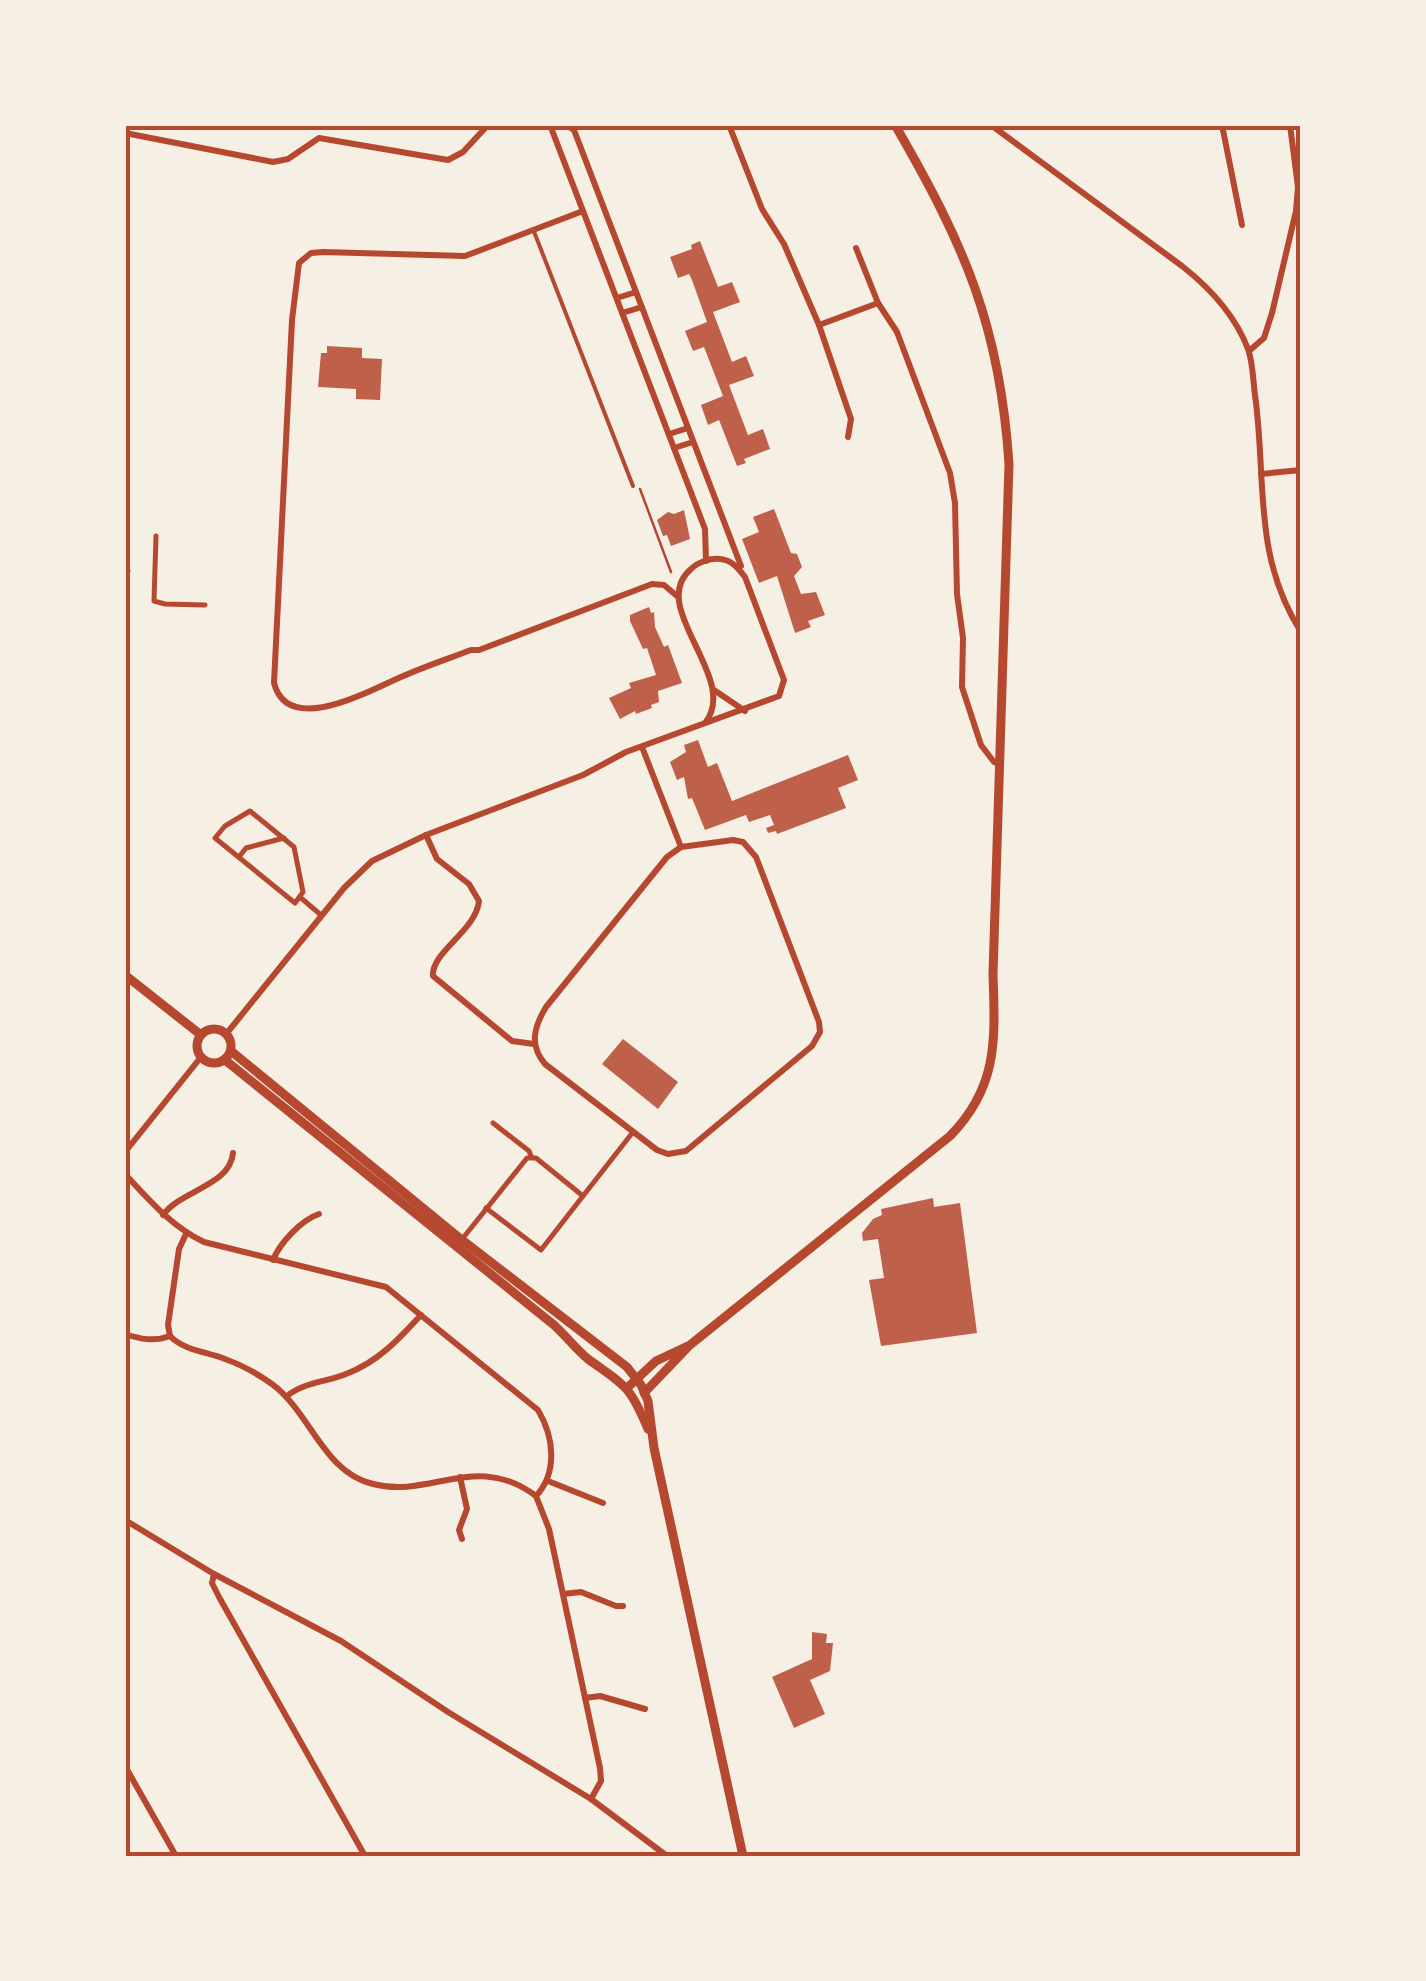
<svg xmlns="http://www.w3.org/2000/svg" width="1426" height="1981" viewBox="0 0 1426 1981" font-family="'Asap Condensed',sans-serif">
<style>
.building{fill:#bf614a}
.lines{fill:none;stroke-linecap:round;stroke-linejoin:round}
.path{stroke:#b5482f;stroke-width:2.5}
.service{stroke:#b5482f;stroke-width:4}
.pedestrian{stroke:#b5482f;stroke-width:5}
.minor{stroke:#b5482f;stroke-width:6}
.tertiary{stroke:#b5482f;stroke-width:9}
.neatline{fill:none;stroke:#b5482f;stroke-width:4}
</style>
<rect width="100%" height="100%" fill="#f6efe4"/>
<g class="building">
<path d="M 700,241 L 718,287 L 732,282 L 740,302 L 713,312 L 732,362 L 746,356 L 754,376 L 729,385 L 748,435 L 763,429 L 770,449 L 744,459 L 746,463 L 737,466 L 719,420 L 708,425 L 701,405 L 723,396 L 704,347 L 693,351 L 685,331 L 707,322 L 692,280 L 689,274 L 678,278 L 670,257 L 692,249 L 691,245 Z"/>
<path d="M 327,346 L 362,348 L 362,358 L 382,359 L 380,400 L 356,399 L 356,389 L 318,387 L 321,353 L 327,353 Z"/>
<path d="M 774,509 L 791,553 L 797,554 L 802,567 L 794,576 L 801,594 L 816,592 L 825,615 L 808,621 L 811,627 L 795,633 L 777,576 L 759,583 L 742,539 L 759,532 L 753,517 Z"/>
<path d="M 684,510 L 690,539 L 671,546 L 667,535 L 663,536 L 657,520 L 668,512 L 674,514 Z"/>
<path d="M 649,607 L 651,613 L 654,612 L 655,627 L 664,647 L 668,645 L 682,683 L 658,691 L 659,702 L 651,705 L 652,708 L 636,714 L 635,711 L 620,719 L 609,698 L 631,688 L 629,683 L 656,675 L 647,648 L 643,649 L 630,621 L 630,615 Z"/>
<path d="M 698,740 L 708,767 L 717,763 L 732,801 L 848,755 L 858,780 L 838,788 L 846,808 L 777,834 L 776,831 L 768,833 L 766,828 L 774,825 L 770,815 L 749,822 L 746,815 L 705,830 L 692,798 L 688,799 L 684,777 L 677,780 L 670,762 L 686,752 L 684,745 Z"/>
<path d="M 623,1039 L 678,1082 L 658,1109 L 602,1064 Z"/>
<path d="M 933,1198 L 934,1207 L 960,1203 L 977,1333 L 881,1346 L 869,1280 L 884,1278 L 878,1239 L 863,1241 L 862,1233 L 873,1219 L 882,1215 L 881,1209 Z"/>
<path d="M 812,1632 L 827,1634 L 826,1643 L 833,1643 L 830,1671 L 810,1680 L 825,1714 L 794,1728 L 772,1677 L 812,1659 Z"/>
</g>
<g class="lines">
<path class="path" d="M 640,489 L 671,572"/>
<path class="service" d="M 533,229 L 633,486"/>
<g class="pedestrian">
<path d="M 156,536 L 154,601 L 165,604 L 205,605"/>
<path d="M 125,571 L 128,571"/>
<path d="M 250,811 L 294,847 L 303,892 L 295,903 L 215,838 L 225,826 Z"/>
<path d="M 239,857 L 246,848 L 284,838"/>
<path d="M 301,898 L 321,915"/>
<path d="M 493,1123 L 529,1151 L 531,1156"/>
<path d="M 486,1208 L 541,1250 L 583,1196"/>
<path d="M 463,1238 L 527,1158 L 536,1158 L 583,1196 L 633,1132"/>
</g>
<g class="minor">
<path d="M 550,125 L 705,529 L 706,561"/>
<path d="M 566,125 L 574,130 L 741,566"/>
<path d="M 729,125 L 762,209 L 784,244 L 819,325 L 851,419 L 848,437"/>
<path d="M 991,125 L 1182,266 C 1210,288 1235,315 1248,349 C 1253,363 1253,380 1255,395 C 1267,481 1252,554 1301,632"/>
<path d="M 1222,125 L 1242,225"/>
<path d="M 125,133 L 273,162 L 288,159 L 319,138 L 448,160 L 463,152 L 488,125"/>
<path d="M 583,211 L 465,256 L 323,252 L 311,253 L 299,263 L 292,320 L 274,683 C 287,734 362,695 390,682 C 417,669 445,660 471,650 L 479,650 L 652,584 L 664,585 L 677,596"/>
<path d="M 856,248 L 878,303 L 897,332 L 950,473 L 955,503 L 957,594 L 963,638 L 962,687 L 981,745 L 994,762 L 999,764"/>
<path d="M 617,298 L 636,292"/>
<path d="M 622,313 L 642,307"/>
<path d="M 819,325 L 878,303"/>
<path d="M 1249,351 L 1264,338 L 1272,313 L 1296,211 L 1298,187 L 1290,125"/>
<path d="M 669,434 L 688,428"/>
<path d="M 674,448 L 693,442"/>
<path d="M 1261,474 L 1301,470"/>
<path d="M 714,690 L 745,711"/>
<path d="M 642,747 L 681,847"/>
<path d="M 426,835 L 437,859 L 469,884 L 479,901 C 476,931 431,952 433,976 L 512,1041 L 534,1044"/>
<path d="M 733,840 L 743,842 L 756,857 L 819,1022 L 820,1032 L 812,1046 L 686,1151 L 668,1154 L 657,1150 L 545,1064 C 529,1045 534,1027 546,1007 L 667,857 L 681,847 Z"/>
<path d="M 227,1033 L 344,888 L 372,861 L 426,835 L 583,775 L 626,752 L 779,696 L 784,680 L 745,577 C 738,568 732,560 720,559 C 710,558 698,562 691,569 C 646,607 741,678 705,723"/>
<path d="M 125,1152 L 201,1057"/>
<path d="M 125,1174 C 149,1200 171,1226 204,1242 L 386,1287 L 538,1410 C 554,1437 558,1472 536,1496 L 549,1529 L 600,1768 L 601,1781 L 591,1799"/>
<path d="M 163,1215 C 181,1190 230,1186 233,1153"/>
<path d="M 186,1234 L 179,1249 L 168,1325 L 170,1336 C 183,1350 207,1352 225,1359 C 242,1365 258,1374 272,1384 C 311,1413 323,1472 373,1484 C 431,1499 476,1451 536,1496"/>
<path d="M 273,1260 C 280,1243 301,1220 319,1214"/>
<path d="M 125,1334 C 140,1339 154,1342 170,1336"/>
<path d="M 287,1396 C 304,1382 327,1382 346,1374 C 378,1362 399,1339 421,1315"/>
<path d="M 460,1477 L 467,1509 L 459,1530 L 462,1539"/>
<path d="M 548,1481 L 603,1503"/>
<path d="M 125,1520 L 214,1574 L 341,1641 L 448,1712 L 591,1799 L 667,1856"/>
<path d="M 214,1574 L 212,1583 L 219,1597 L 365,1856"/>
<path d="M 563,1594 L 581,1592 L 616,1606 L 623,1606"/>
<path d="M 585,1698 L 600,1696 L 645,1709"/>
<path d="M 125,1766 L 176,1856"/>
</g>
<g class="tertiary">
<path d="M 125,975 L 201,1035"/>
<circle cx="214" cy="1046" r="17"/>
<path d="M 231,1051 L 457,1236 L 627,1367 L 641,1385 L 648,1401 L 654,1448 L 743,1856"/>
<path d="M 225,1060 L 554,1325 C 566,1336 576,1349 588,1359 C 625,1386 629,1384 648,1429"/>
<path d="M 627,1388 L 656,1361 L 690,1345 L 950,1136 C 999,1086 995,1038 993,974 L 1009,464 C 1000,325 964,244 895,125"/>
<path d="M 644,1393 L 688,1347"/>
</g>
</g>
<rect width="1426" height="1981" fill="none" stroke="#f6efe4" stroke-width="255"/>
<rect x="128" y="128" width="1170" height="1726" class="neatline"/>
</svg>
